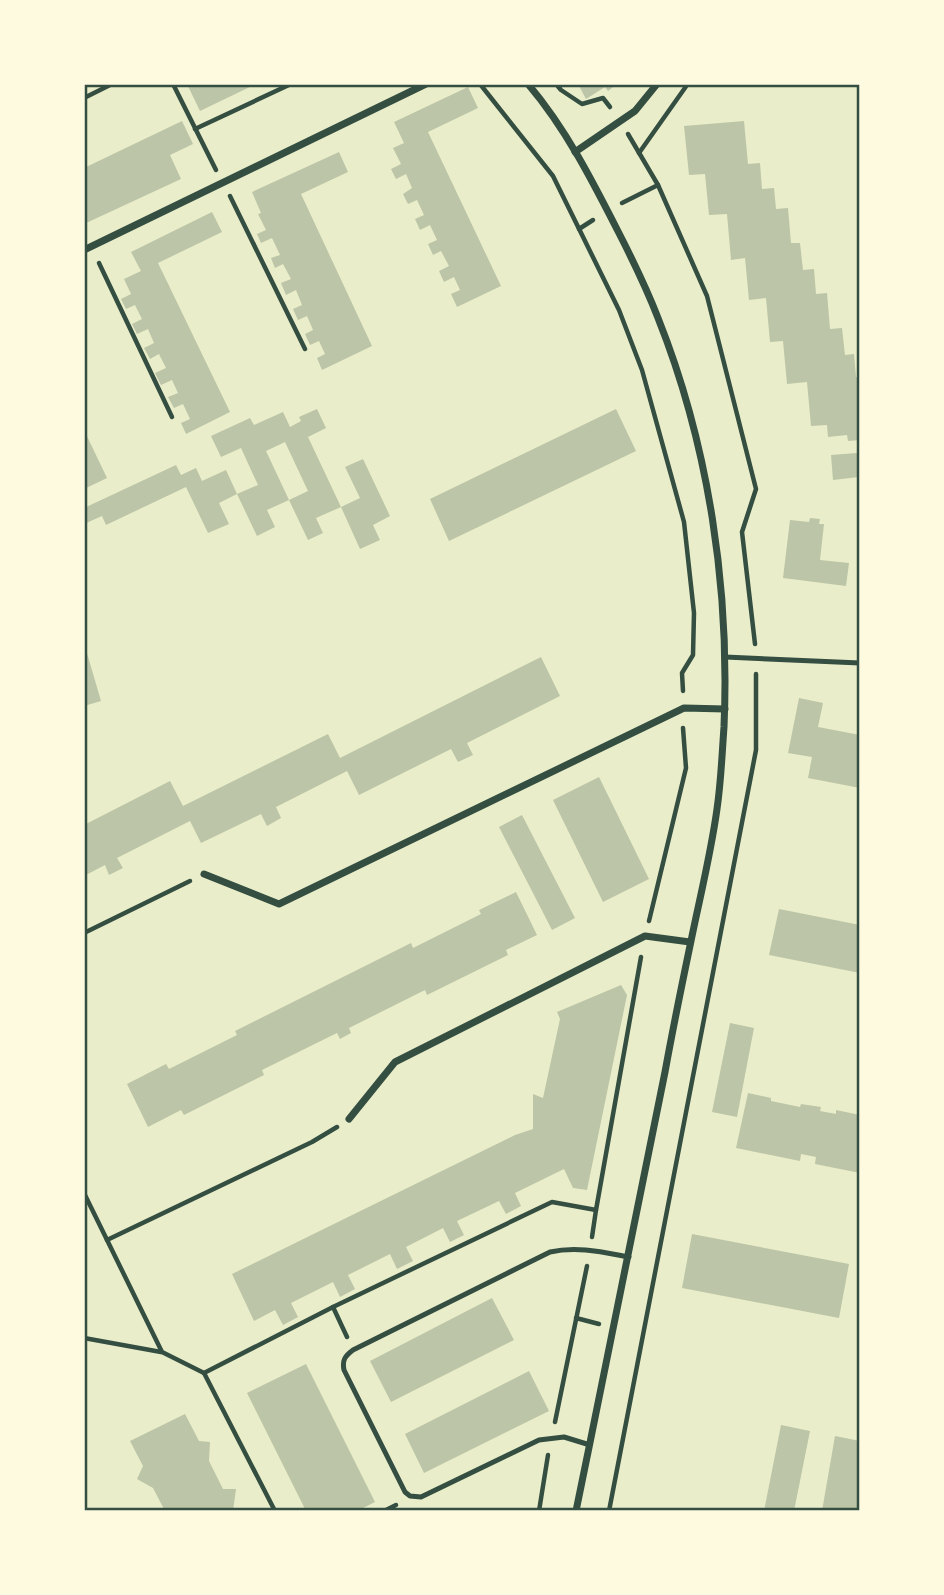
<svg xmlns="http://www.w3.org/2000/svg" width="944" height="1595" viewBox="0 0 944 1595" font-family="Literata,serif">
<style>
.building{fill:#bcc5a7}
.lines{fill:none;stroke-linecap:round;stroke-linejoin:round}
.path{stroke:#344e41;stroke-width:4.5}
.service{stroke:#344e41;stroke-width:5}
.minor{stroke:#344e41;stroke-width:7}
.neatline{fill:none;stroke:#344e41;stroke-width:2.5}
</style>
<rect width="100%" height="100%" fill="#e9edc9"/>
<g class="building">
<path d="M 187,84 L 256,84 L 200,111 Z"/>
<path d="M 578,84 L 617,84 L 608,91 L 605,87 L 586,99 Z"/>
<path d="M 468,87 L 478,108 L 428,132 L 501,286 L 457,307 L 451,294 L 460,290 L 454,277 L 444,282 L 439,271 L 449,266 L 441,251 L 433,255 L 428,244 L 437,240 L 430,225 L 420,230 L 415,219 L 424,215 L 417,200 L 408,204 L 403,194 L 412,188 L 406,174 L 396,179 L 391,169 L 401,164 L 393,148 L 404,143 L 394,122 Z"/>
<path d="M 182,121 L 193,144 L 170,155 L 181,179 L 84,224 L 84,168 Z"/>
<path d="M 744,121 L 748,164 L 760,163 L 762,189 L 774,188 L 776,209 L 788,208 L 791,243 L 800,243 L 803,270 L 814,269 L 816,294 L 827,293 L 830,329 L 842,328 L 845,355 L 854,354 L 856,377 L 860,377 L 860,440 L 848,441 L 847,435 L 828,437 L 827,425 L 811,426 L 807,382 L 787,384 L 783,341 L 770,342 L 766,298 L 749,300 L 745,258 L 731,260 L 727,214 L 709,215 L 705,174 L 689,175 L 684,126 Z"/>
<path d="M 339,152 L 348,172 L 301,194 L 372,346 L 322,370 L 317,358 L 325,354 L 319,341 L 310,345 L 305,334 L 313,330 L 307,316 L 298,320 L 293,309 L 302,305 L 296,290 L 286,295 L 281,283 L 291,279 L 283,264 L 275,268 L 271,258 L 280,255 L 272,238 L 261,243 L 257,234 L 266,230 L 258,214 L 261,213 L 252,192 Z"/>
<path d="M 212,212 L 222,232 L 158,263 L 230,412 L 186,434 L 181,423 L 190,419 L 183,404 L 174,408 L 168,397 L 178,393 L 172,380 L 161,385 L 155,373 L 166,368 L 159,354 L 150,359 L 144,348 L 154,343 L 148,329 L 137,334 L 132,324 L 142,319 L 135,305 L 126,309 L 121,299 L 131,294 L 124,279 L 141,271 L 131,252 Z"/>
<path d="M 317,409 L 326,428 L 308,437 L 341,507 L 360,498 L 345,467 L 363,459 L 390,516 L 373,525 L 380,540 L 360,549 L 341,507 L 316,518 L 323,533 L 308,540 L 289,500 L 308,491 L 285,442 L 266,451 L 289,500 L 267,510 L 275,527 L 257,536 L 237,494 L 258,485 L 241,448 L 221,457 L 211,436 L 250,418 L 254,425 L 283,412 L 290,427 L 301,421 L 299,417 Z"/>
<path d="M 616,409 L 636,451 L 449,541 L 430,499 Z"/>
<path d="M 84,430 L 107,478 L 84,489 Z"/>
<path d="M 857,453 L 859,477 L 833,480 L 831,455 Z"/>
<path d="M 176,465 L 181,475 L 196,468 L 202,481 L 226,470 L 237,494 L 219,503 L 229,524 L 208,533 L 186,487 L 106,525 L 102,516 L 84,524 L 84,508 Z"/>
<path d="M 810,518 L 820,519 L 819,524 L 824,524 L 820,560 L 849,563 L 846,586 L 783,578 L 790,520 L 809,522 Z"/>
<path d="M 84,643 L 101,701 L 84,706 Z"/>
<path d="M 541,657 L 560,696 L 467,743 L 473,755 L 458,762 L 451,749 L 359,795 L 347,771 L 276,807 L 281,818 L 267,826 L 261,814 L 201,843 L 190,821 L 117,858 L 123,868 L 109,875 L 105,865 L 84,876 L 84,825 L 170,781 L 183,806 L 328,734 L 340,758 Z"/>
<path d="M 799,698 L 823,703 L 818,727 L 860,735 L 860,788 L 808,778 L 812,757 L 788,753 Z"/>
<path d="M 599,777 L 649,879 L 603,902 L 553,800 Z"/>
<path d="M 522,815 L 575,918 L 552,930 L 499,827 Z"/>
<path d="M 516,892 L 537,935 L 506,950 L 508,955 L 427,995 L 425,990 L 349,1028 L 351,1033 L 340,1039 L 337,1033 L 262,1070 L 264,1075 L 184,1115 L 181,1110 L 148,1127 L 127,1084 L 166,1064 L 169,1069 L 237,1035 L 235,1031 L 411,943 L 413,948 L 481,914 L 479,910 Z"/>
<path d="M 779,909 L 860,925 L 860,973 L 769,955 Z"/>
<path d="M 621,985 L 627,995 L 587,1190 L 573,1188 L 564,1169 L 515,1193 L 521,1206 L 506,1214 L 499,1201 L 457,1221 L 464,1235 L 450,1242 L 443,1228 L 406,1247 L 413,1261 L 397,1269 L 390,1254 L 348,1275 L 355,1289 L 340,1297 L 333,1282 L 291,1303 L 298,1317 L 283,1325 L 275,1310 L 254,1321 L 232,1274 L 515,1135 L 533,1129 L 533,1094 L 543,1098 L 560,1019 L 557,1012 Z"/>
<path d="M 730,1023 L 754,1028 L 737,1117 L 712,1112 Z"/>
<path d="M 748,1093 L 771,1098 L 771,1101 L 800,1107 L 801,1104 L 821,1107 L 820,1111 L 836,1114 L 836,1110 L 860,1115 L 860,1173 L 815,1164 L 816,1157 L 801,1154 L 800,1161 L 736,1148 Z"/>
<path d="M 692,1234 L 849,1264 L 839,1318 L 682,1288 Z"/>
<path d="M 492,1298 L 514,1340 L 391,1402 L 370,1361 Z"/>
<path d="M 306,1364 L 375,1502 L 357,1511 L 306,1511 L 247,1393 Z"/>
<path d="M 529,1371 L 549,1411 L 424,1473 L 405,1434 Z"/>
<path d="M 185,1414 L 199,1441 L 210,1442 L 209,1461 L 223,1489 L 236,1489 L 233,1511 L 165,1511 L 153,1488 L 137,1479 L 143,1466 L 130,1441 Z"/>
<path d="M 781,1425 L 810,1431 L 794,1511 L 764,1511 Z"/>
<path d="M 835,1436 L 860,1441 L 860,1511 L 822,1511 Z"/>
</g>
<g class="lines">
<g class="path">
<path d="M 173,84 L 216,170"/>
<path d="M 480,84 L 553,176 L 619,310 L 642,370 L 684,522 L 694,613 L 693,655 L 682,673 L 683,691"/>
<path d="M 556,84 L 561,90 L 582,104 L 603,98 L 610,107"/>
<path d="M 84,98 L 112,84"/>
<path d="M 195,129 L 291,84"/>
<path d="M 639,153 L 687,85 L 692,84"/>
<path d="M 658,185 L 707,296 L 756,489 L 742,532 L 755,644"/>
<path d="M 230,196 L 305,349"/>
<path d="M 622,203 L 658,185 L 628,134"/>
<path d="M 579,229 L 593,220"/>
<path d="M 99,263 L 172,417"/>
<path d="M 649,921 L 686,768 L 683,728"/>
<path d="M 84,933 L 190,881"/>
<path d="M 84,1193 L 162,1352 L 204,1373 L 275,1511"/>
<path d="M 592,1237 L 596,1210"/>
<path d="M 107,1240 L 312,1142 L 337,1127"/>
<path d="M 333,1307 L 552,1202 L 596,1210 L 641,957"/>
<path d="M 576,1318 L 599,1324"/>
<path d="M 84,1338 L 161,1352"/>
<path d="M 204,1373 L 333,1307 L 347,1337"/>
<path d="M 555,1422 L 587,1266"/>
<path d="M 384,1511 L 396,1505"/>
<path d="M 539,1511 L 548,1455"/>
<path d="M 609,1511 L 756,750 L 756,674"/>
</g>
<g class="service">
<path d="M 725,657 L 860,663"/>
<path d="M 590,1445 L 564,1437 L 539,1440 L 421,1497 L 410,1496 L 405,1492 L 344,1370 C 342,1360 345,1356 353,1350 L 550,1252 C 577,1246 602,1252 629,1257"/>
</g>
<g class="minor">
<path d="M 528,84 C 568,131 596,188 624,243 C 636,267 648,292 658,318 C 709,446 730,589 724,727 C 722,754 721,782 717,809 C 711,853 700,897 691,941 C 682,984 673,1028 665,1072 C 635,1219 606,1365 576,1511"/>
<path d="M 575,152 L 635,111 L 657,84"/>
<path d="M 84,250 L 426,84"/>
<path d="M 204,874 L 279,904 L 684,708 L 725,709"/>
<path d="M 349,1119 L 395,1062 L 645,936 L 690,942"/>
</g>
</g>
<rect width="944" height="1595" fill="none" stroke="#fefae0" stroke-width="172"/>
<rect x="86" y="86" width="772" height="1423" class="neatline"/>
</svg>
